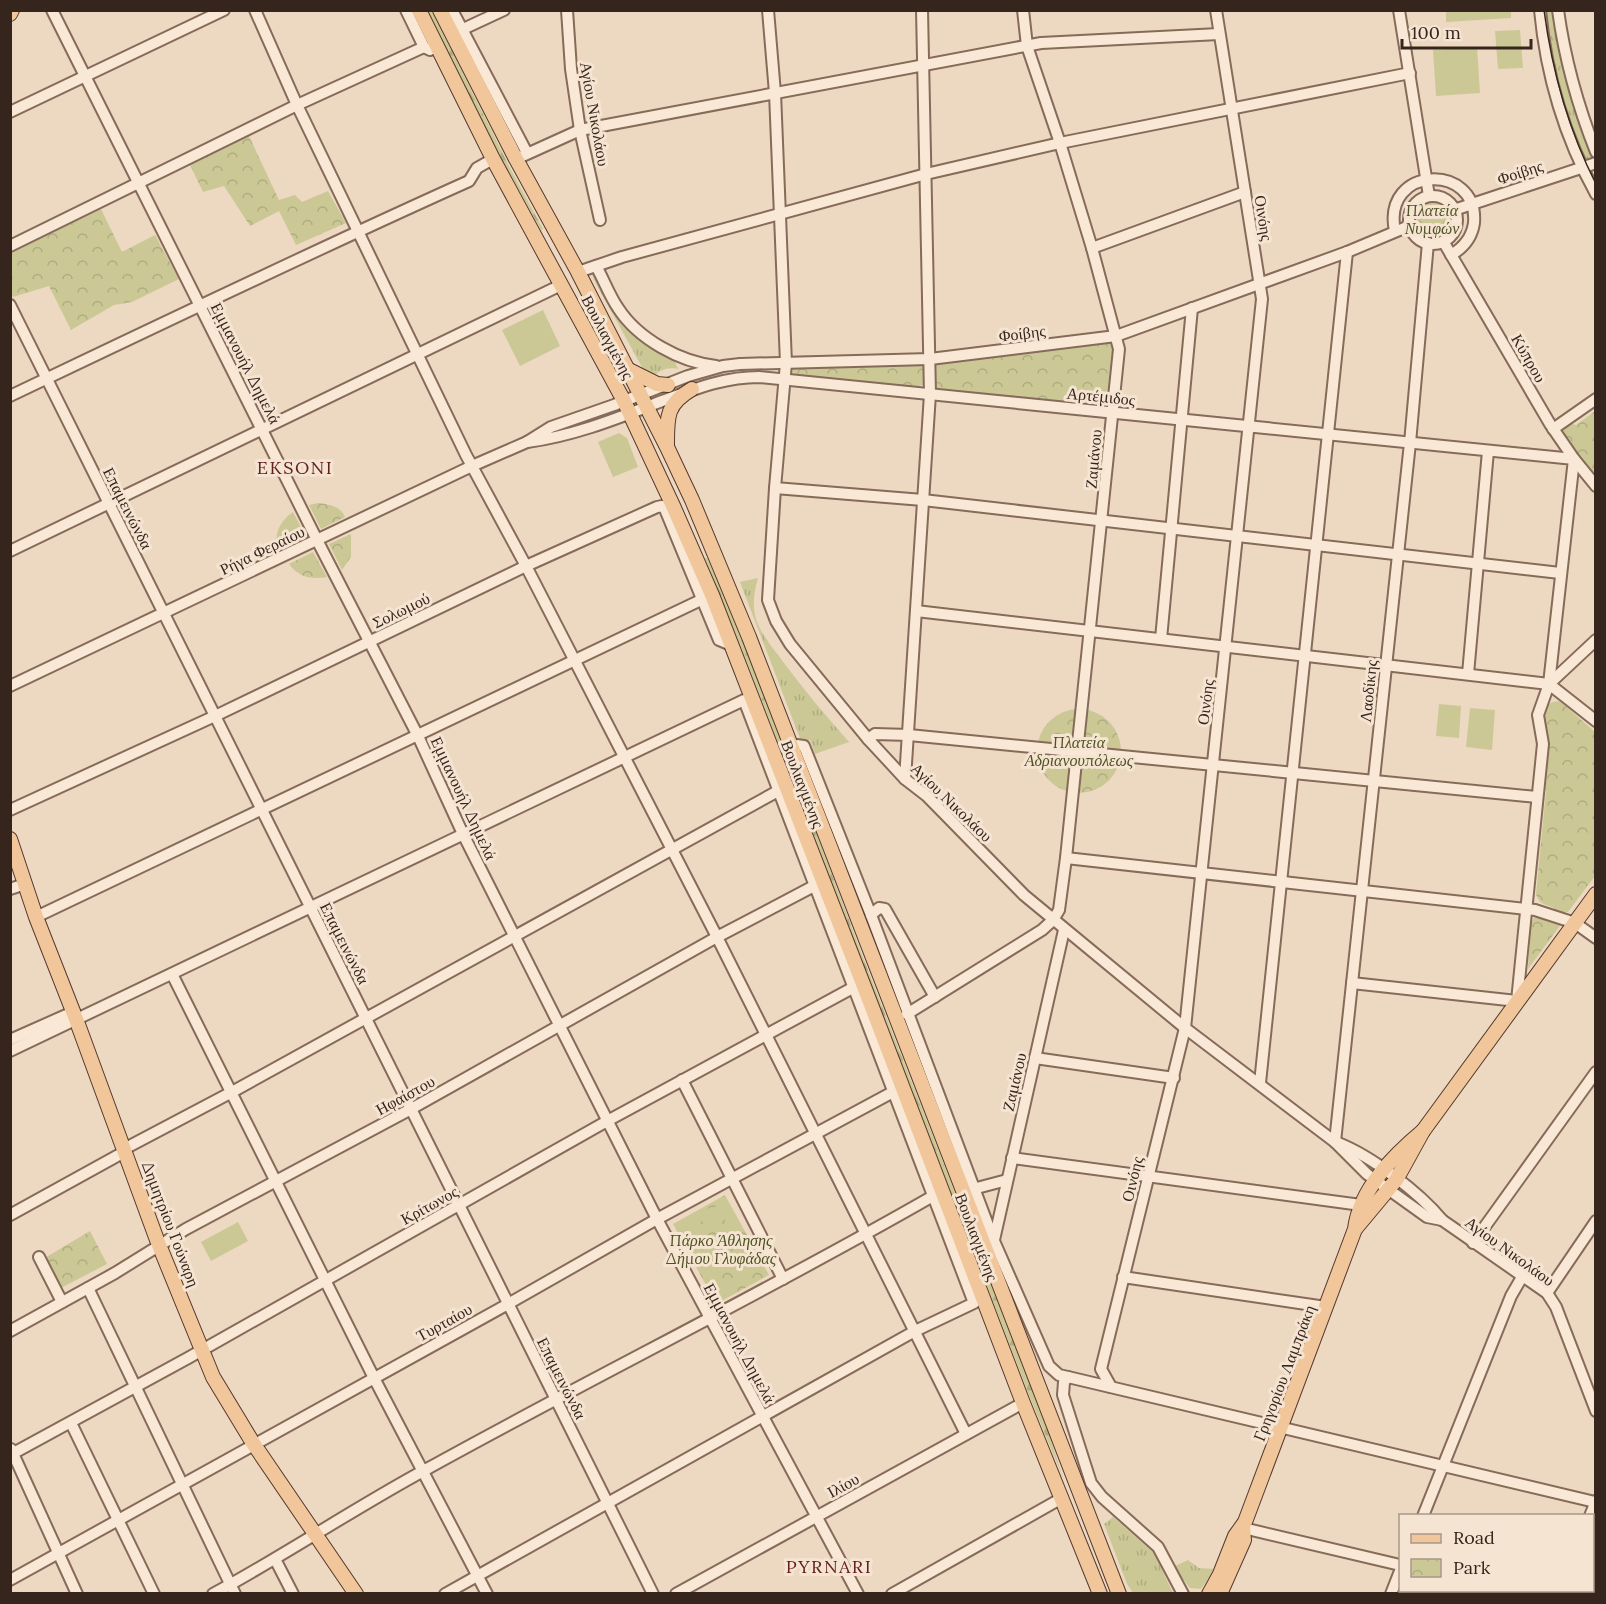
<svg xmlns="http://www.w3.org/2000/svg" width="1606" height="1604" viewBox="0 0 1606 1604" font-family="Lora,serif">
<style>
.grass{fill:url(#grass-tufts)}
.forest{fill:url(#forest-firs)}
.park{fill:url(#park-crowns)}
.garden{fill:#cbc896;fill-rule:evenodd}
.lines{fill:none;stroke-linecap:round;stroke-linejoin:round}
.minor-casing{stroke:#866a5a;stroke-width:14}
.major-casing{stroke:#54392e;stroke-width:16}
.minor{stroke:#f8e8d5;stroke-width:10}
.major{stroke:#f0c69a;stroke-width:14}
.tram{stroke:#36251d;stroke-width:1.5}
.labels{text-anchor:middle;stroke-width:6;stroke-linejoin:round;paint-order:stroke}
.street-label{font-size:16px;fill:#36251d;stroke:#f5e4d1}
.park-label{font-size:16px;font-style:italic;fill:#4f5324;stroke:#f5e4d1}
.neighbourhood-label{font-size:18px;letter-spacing:1.5px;fill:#62201e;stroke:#f5e4d1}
</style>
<defs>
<pattern id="grass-tufts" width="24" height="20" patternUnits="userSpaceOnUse" patternTransform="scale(1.5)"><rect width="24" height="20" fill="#cbc896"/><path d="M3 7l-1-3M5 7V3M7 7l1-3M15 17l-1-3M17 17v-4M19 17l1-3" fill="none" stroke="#afac81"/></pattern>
<pattern id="forest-firs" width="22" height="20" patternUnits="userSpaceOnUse" patternTransform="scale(1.5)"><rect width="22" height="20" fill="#cbc896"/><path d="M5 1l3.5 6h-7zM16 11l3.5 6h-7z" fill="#afac81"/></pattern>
<pattern id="park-crowns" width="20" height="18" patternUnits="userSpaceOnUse" patternTransform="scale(1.5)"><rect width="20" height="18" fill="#cbc896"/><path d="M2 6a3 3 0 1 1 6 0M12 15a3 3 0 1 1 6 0" fill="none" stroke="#afac81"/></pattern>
</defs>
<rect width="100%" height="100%" fill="#edd9c2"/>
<g class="grass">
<path d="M 1543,11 L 1555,11 L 1584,132 L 1595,158 L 1584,162 L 1559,96 Z"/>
<path d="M 594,271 L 614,312 L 625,327 L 675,362 L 678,369 C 672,367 658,369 655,376 L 643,369 L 594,280 L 592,274 Z"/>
<path d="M 758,578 C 754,592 752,605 756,619 C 761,635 774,649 784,663 C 804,690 826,716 849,742 L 815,754 L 810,740 L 801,741 L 740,582 Z"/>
<path d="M 1113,1517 L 1154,1553 L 1173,1593 L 1133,1593 L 1127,1584 L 1104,1524 Z"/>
<path d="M 1188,1560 L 1199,1568 L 1215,1569 L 1201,1589 L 1190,1588 L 1173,1567 Z"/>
</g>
<g class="forest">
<path d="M 426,11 L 432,11 L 511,170 L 543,229 L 541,230 L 483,125 Z"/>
<path d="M 705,558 L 707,558 L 739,628 L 866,965 L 1047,1428 L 1063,1478 L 1031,1400 L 747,662 Z"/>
</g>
<g class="park">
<path d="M 249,136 L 279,200 L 295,195 L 302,202 L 328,191 L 346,223 L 296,245 L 279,211 L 250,226 L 224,186 L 203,192 L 190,165 Z"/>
<circle cx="1432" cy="220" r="19"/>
<path d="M 101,209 L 122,252 L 155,235 L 179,279 L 132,302 L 114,305 L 71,330 L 49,286 L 13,297 L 11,292 L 11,253 Z"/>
<path d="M 1113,343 L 1106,409 L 936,392 L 936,364 Z"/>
<path d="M 920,365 L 924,366 L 923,385 L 914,387 L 793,374 L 792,372 L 793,369 Z"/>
<path d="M 1595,411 L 1595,478 L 1592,477 L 1562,435 L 1564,429 L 1570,423 L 1576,425 Z"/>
<path d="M 318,503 C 328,504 341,506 345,517 L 321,529 L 309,505 Z"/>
<path d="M 293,512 L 306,537 L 279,549 C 272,535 281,520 293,512 Z"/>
<path d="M 351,534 L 351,557 L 342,570 L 329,544 Z"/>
<path d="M 313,552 L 327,577 C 310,580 299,577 289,564 Z"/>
<path d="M 1558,701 L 1562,703 L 1595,732 L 1595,876 L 1568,912 L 1560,913 L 1554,910 L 1554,908 C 1546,904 1539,905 1536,894 L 1546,791 L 1543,785 C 1543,769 1538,719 1546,708 C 1548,703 1553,702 1558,701 Z"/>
<circle cx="1079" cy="751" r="42"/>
<path d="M 1540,916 L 1562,923 L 1528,969 L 1531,923 L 1534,918 Z"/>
<path d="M 725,1195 L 769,1275 L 716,1304 L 673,1224 Z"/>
<path d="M 90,1231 L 107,1264 L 59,1289 L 43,1259 Z"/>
</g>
<g class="garden">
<path d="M 1446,11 L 1511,11 L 1511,18 L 1446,22 Z"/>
<path d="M 1520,30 L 1523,68 L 1498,69 L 1495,31 Z"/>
<path d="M 1477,47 L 1480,93 L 1436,96 L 1433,50 Z"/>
<path d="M 543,310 L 560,346 L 520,366 L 502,330 Z"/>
<path d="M 619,433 L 627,438 L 638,467 L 613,477 L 598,442 Z"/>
<path d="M 1439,704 L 1461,706 L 1459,738 L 1436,736 Z"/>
<path d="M 1470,708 L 1495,710 L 1492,750 L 1466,747 Z"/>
<path d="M 711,1207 L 721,1207 L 730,1213 L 758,1263 C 757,1279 738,1290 723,1291 L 725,1295 L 718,1298 L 680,1224 L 686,1220 L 688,1224 L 691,1218 ZM 713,1215 L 719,1215 L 724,1218 L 750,1263 L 747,1271 C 738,1278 728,1286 717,1279 L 694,1234 L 697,1224 Z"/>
<path d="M 238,1222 L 248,1241 L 211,1261 L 201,1242 Z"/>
</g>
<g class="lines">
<g class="minor-casing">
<g id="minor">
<path d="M 52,10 L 317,540 L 418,736 L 463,834 L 657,1219 L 858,1594"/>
<path d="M 255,10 L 297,105 L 466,455 L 526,566 L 717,937 L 966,1434"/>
<path d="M 406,10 L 424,47 L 430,50"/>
<path d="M 452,10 L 527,153"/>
<path d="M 567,10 L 571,69 L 580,130 L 600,220"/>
<path d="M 768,10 L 775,93 L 786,363 L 775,488 L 768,600 L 776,621 L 790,644 L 868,739 L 905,779 L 927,796 L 1024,895 L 1185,1028 L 1335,1142 L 1367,1174 L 1427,1217 L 1442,1220"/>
<path d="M 1399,10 L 1429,196"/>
<path d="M 1540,10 C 1546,74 1565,138 1596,194"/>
<path d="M 1558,10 C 1565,61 1577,104 1596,152"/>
<path d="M 461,30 L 504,10"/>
<path d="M 10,112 L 224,10"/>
<path d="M 516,159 L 580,130 L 1041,43 L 1219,34"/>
<circle cx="1433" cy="220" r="24"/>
<path d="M 1454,210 L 1596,163"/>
<path d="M 1395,231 C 1381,165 1479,162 1474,223 C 1472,237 1463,248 1451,255"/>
<path d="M 1443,241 L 1550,424 L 1574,459 L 1596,486"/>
<path d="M 10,246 L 297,105 L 424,47"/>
<path d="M 1092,248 L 1245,192"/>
<path d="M 596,266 C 604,280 609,295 618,308 C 638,339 680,362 716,366"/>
<path d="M 578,272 L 622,257 L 926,174 L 1060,143 L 1410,73"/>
<path d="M 10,305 L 653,1594"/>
<path d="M 10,396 C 163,323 315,250 469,181 L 477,168 L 493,159"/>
<path d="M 1553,429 L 1596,399"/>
<path d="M 527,442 C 574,436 618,418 662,401 C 695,389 724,377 759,377 L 1574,459 L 1549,684 L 1538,715 L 1543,744 L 1517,1001 L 1352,983"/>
<path d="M 775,488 L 923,500 L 1560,573"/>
<path d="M 10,551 L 561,285"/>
<path d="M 916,611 L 1549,684 L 1596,721"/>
<path d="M 1161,639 L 1192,308"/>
<path d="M 1468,674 L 1488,451"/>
<path d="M 1549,684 L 1596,640"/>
<path d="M 10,686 L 472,466 L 527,442 L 551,427 L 614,405 L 688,376 L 723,366 L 740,364 L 930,359 L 1116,336 L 1347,252 L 1409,226"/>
<path d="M 868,739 L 875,734 L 909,735 L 1537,797"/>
<path d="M 789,744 L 804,746 L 871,915 L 994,1241 L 1049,1366 L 1059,1375 L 1068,1377 L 1595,1502"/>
<path d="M 905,779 L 930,394 L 922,10"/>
<path d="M 10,810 L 215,716 L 526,566 L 657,507 L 662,506 L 665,509 L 719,640 L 731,645"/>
<path d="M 1066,858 L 1535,910 L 1575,923 L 1596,938"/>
<path d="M 10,889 L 25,884"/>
<path d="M 871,915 L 879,908 L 885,909 L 935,997"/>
<path d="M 36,917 L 703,599"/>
<path d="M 172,974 L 374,1378 L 487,1594"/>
<path d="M 907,1014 L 1042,930 L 1053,920 L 1059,910 L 1066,858 L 1119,349 L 1092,248 L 1060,143 L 1027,46 L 1023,10"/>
<path d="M 10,1040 L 73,1012"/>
<path d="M 10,1051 L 744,700 L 974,1303 L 915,1331 L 445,1594"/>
<path d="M 1035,1058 L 1174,1078"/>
<path d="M 682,1080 L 783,1279"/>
<path d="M 1260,1083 L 1347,252"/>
<path d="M 1335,1142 L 1410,443 L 1428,243"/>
<path d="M 1338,1143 C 1371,1156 1419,1192 1442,1220 L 1547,1293 L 1556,1307 L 1596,1411"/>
<path d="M 124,1149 L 232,1092 L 778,791"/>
<path d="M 1012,1158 L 1361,1205"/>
<path d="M 973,1189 L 1007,1180"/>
<path d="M 10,1215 L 126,1151"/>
<path d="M 994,1240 L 1064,930"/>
<path d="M 1473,1243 L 1596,1072"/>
<path d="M 39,1257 L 62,1302"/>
<path d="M 1123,1277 L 1326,1307"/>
<path d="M 88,1288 L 235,1594"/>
<path d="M 1547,1293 L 1596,1221"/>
<path d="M 10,1331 L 115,1273 L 186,1229 L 411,1109 L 717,937 L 814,886"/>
<path d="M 1068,1377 L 1064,1382 L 1063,1395 L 1091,1483 L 1102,1497 L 1158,1547 L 1183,1594"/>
<path d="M 1111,1387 L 1101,1369 L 1185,1028 L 1262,299 L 1216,10"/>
<path d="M 71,1423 L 154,1594"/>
<path d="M 11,1449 L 77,1594"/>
<path d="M 10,1455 L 188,1358 L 609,1120 L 858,985"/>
<path d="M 1423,1516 L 1511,1296 L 1522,1277"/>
<path d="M 1590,1516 L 1596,1501"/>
<path d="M 1243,1528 L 1400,1565"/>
<path d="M 275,1559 L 293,1594"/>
<path d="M 10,1580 L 508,1304 L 657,1219 L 893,1092"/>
<path d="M 1512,1590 L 1525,1594"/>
<path d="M 213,1594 C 285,1555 353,1509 425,1470 C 593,1377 766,1292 933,1196"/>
<path d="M 676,1594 L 1023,1403"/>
<path d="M 892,1594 L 1062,1498"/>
<path d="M 1391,1594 L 1400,1571"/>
<path d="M 1559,1594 L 1560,1590"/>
</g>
</g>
<g class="major-casing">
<g id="major">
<path d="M 419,10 L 493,159 L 624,401 L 674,508 L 712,595 L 870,1002 L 1023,1403 L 1100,1594"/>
<path d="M 440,10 L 516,159 L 578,272 L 667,447 L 692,500 L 749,637 L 1119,1594"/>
<path d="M 10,14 L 12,10"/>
<path d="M 627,369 L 657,384 L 668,385"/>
<path d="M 667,445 C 667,417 666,404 692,389"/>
<path d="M 10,839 L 36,917 L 76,1019 L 157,1240 L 213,1377 L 253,1443 L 356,1594"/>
<path d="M 1356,1228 L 1396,1180 L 1423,1131 L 1596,894"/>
<path d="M 1209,1594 L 1220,1574 L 1235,1536 L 1245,1522 L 1355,1229 C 1360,1189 1393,1156 1423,1131"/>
<path d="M 1220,1594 L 1244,1540 L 1243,1528"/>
</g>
</g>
<use href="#minor" class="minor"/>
<use href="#major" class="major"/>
<path class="tram" d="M 1544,10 C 1552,71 1568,129 1596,184"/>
</g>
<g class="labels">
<g class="street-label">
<text transform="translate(595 114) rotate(80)" y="6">Αγίου Νικολάου</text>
<text transform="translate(1520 172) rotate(-18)" y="6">Φοίβης</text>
<text transform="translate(1264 218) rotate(81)" y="6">Οινόης</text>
<text transform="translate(1022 333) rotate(-7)" y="6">Φοίβης</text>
<text transform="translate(608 337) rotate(62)" y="6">Βουλιαγμένης</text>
<text transform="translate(1529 358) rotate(60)" y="6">Κύπρου</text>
<text transform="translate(246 363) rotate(63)" y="6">Εμμανουήλ Δημελά</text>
<text transform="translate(1101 396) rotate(6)" y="6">Αρτέμιδος</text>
<text transform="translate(1093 459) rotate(-85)" y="6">Ζαμάνου</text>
<text transform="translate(128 508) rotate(63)" y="6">Επαμεινώνδα</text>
<text transform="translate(262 550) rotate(-26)" y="6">Ρήγα Φεραίου</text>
<text transform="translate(401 610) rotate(-26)" y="6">Σολωμού</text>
<text transform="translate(1368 691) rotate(-84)" y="6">Λαοδίκης</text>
<text transform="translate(1205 702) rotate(-83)" y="6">Οινόης</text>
<text transform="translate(803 784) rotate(69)" y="6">Βουλιαγμένης</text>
<text transform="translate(464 798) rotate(65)" y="6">Εμμανουήλ Δημελά</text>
<text transform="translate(952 802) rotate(44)" y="6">Αγίου Νικολάου</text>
<text transform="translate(345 943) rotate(63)" y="6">Επαμεινώνδα</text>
<text transform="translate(1014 1082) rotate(-77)" y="6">Ζαμάνου</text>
<text transform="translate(405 1095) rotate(-29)" y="6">Ηφαίστου</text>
<text transform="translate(1132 1179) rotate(-76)" y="6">Οινόης</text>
<text transform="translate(429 1205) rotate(-29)" y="6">Κρίτωνος</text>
<text transform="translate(171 1224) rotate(69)" y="6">Δημητρίου Γούναρη</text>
<text transform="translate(977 1237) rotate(69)" y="6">Βουλιαγμένης</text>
<text transform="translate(1510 1251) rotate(36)" y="6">Αγίου Νικολάου</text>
<text transform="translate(444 1322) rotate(-29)" y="6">Τυρταίου</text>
<text transform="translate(740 1343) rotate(62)" y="6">Εμμανουήλ Δημελά</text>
<text transform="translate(1284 1373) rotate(-69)" y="6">Γρηγορίου Λαμπράκη</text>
<text transform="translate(562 1378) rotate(63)" y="6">Επαμεινώνδα</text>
<text transform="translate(843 1485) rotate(-29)" y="6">Ιλίου</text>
</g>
<g class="park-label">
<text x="1432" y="216">Πλατεία<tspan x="1432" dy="18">Νυμφών</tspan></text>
<text x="1079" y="748">Πλατεία<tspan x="1079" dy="18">Αδριανουπόλεως</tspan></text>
<text x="721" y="1246">Πάρκο Άθλησης<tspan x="721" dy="18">Δήμου Γλυφάδας</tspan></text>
</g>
<g class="neighbourhood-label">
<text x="295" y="474">EKSONI</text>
<text x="829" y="1573">PYRNARI</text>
</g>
</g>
<rect width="1606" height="1604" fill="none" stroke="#36251d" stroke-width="24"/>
<rect x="1399" y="1514" width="195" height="78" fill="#f5e4d1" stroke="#a99889" stroke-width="1.5"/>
<rect x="1411" y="1534" width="30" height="9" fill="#f0c69a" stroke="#a99889" stroke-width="1.5"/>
<text x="1453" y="1544" font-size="18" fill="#36251d">Road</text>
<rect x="1411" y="1559" width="30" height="18" fill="url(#park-crowns)" stroke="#a99889" stroke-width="1.5"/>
<text x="1453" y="1574" font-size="18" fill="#36251d">Park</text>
<path d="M1402 39v9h129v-9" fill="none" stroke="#36251d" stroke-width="3"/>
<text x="1411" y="39" font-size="18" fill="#36251d" stroke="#f5e4d1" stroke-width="4.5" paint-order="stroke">100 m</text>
</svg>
